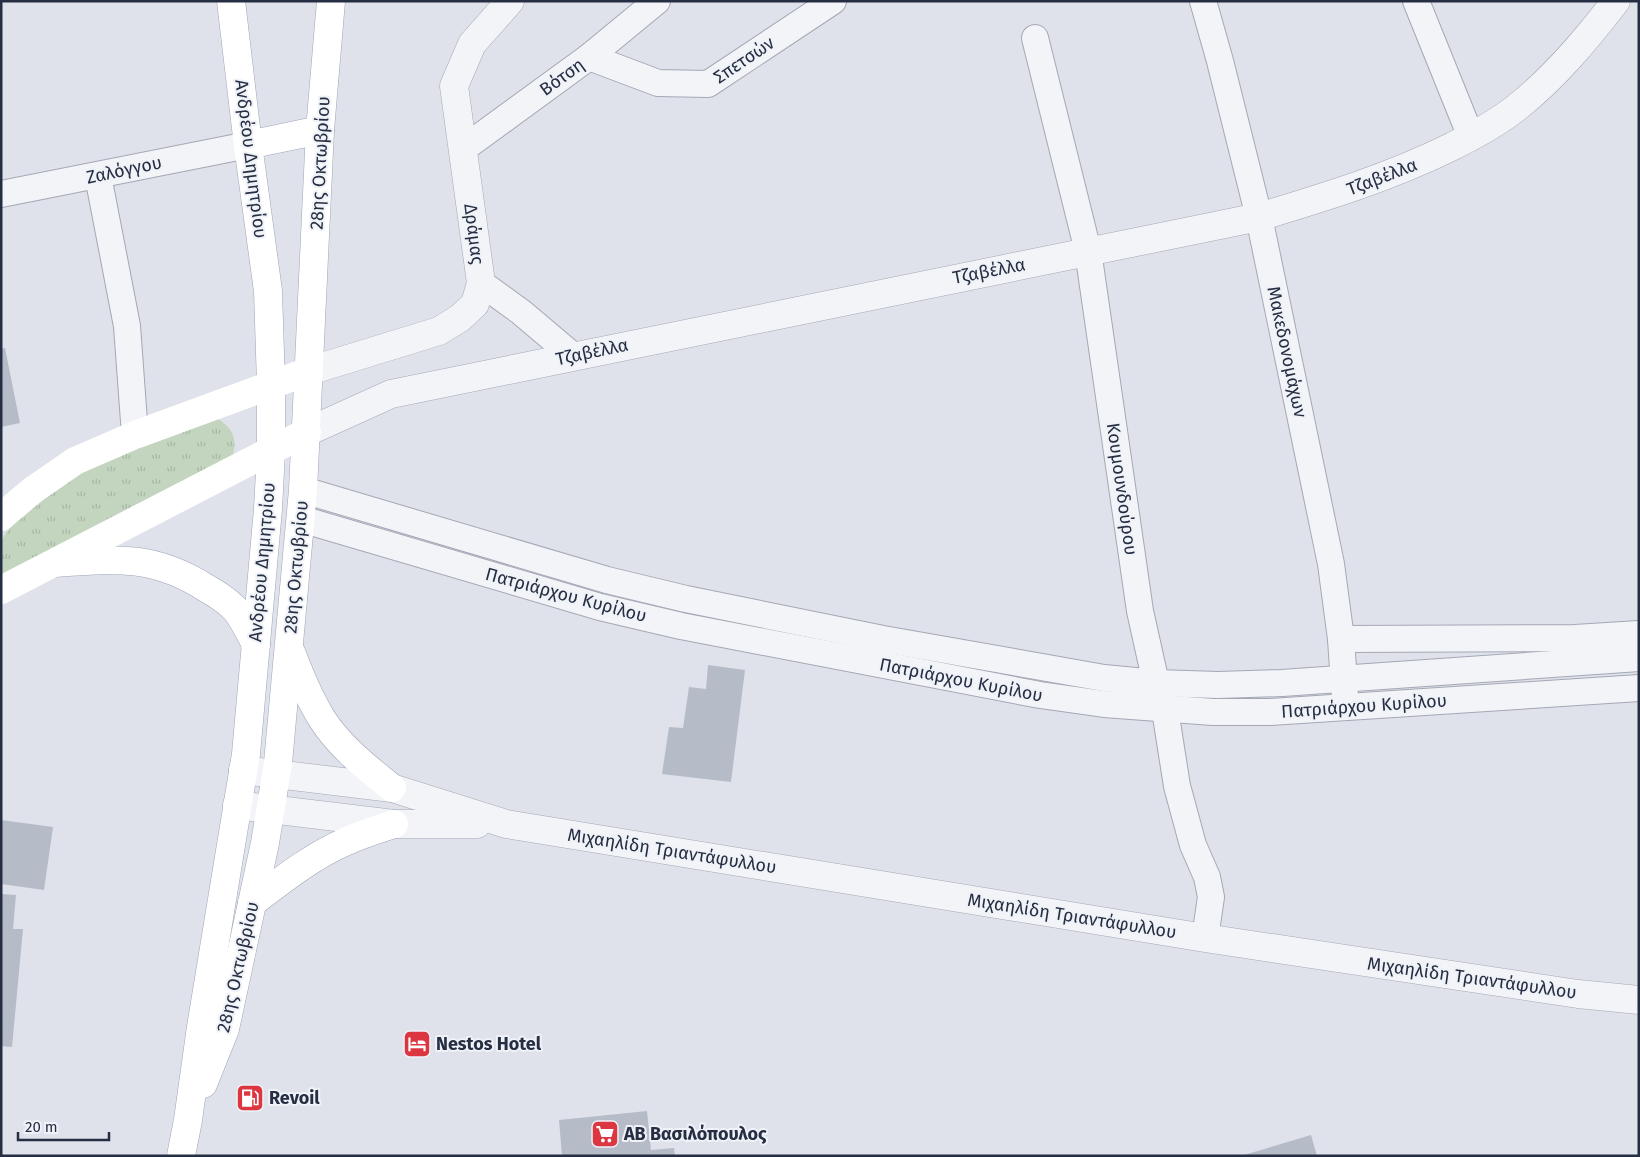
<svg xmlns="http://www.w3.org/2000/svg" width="1640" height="1157" viewBox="0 0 1640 1157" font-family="'Fira Sans',sans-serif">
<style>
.grass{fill:url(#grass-tufts)}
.building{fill:#b6bbc8}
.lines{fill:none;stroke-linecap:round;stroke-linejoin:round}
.minor-casing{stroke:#a4a8b5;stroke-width:28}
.tertiary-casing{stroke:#a4a8b5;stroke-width:29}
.primary-casing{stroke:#9da5b7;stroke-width:29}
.minor{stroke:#f2f4f8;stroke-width:26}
.tertiary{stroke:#f2f4f8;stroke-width:28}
.secondary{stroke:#fff;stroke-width:28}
.primary{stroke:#fff;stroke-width:28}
.labels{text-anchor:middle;stroke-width:4;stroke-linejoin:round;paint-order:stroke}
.street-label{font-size:18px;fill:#262e43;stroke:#eff2f7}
.poi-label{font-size:18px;font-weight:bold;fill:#262e43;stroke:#eff2f7;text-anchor:start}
</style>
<defs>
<pattern id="grass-tufts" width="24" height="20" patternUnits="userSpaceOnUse" patternTransform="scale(1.25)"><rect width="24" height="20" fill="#c3d5bf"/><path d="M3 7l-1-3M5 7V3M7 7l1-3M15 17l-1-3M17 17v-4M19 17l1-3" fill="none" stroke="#a7b7a5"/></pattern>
</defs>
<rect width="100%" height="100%" fill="#dfe2ea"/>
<path class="grass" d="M 218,419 C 233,428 238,440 232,457 L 1,577 L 1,540 L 10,528 L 30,507 L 98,458 Z"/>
<g class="building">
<path d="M 5,348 L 20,423 L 1,427 L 1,349 Z"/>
<path d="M 708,665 L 745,670 L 731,782 L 662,774 L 669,727 L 683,728 L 689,687 L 706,689 Z"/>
<path d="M 1,820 L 53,827 L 44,890 L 1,884 Z"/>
<path d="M 1,894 L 16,895 L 13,929 L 23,929 L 12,1047 L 1,1046 Z"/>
<path d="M 647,1111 L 651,1150 L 674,1148 L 675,1156 L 562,1156 L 559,1120 Z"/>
<path d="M 1311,1135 L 1317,1156 L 1244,1156 L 1244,1155 Z"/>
</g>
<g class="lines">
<g class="minor-casing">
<g id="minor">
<path d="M 1203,1 L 1220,61 L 1259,217 L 1331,564 L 1341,639 L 1345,698"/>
<path d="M 1416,1 L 1471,137"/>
<path d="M 1035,38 L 1088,251 L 1140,611 L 1156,683 L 1165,710 L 1177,786 L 1193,845 L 1207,877 L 1211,897 L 1205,938"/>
<path d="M 589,57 L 658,83 L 708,84 L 833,1"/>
<path d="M 463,149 L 589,57 L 657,1"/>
<path d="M 98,176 L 127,326 L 135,435"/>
<path d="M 1,194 L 248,145"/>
<path d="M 481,283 L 521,312 L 573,356"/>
<path d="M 303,490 L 607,580 L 686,599 L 883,639 L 1104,678 L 1156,683 L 1218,685 L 1282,683 L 1639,658"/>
<path d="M 301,519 L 600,607 L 681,626 L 1040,695 L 1104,704 L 1213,712 L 1270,712 L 1639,688"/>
<path d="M 1341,639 L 1575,638 L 1639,634"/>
</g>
</g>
<g class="tertiary-casing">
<g id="tertiary">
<path d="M 309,371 L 439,331 L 460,318 L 475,304 L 481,283 L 454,86 L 472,44 L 510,1"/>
<path d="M 307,432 L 391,394 L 1259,217 C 1325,197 1388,178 1451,147 C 1473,136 1496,124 1516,108 C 1554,78 1586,40 1616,1"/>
<path d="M 243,770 L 392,788 L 506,824 L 1205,938 L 1578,994 L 1639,1000"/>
<path d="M 237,805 L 394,824 L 477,824"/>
</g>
</g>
<g class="primary-casing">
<g id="primary">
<path d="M 248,145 L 320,130"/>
<path d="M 54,563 C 113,559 153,554 206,588 C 215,593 226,600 234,608 C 243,617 249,633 256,644"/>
<path d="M 291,652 C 300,675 309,698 322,719 C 340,747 367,768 392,788"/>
<path d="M 252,903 C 282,880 312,856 347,841 C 362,834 379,829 394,824"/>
<path d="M 203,1084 L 225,1029 L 265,843 L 278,763 L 303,490 L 320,130 L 331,1"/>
<path d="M 181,1156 L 188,1120 L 201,1027 L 246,754 L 268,509 L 271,452 L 271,384 L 268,291 L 248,145 L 231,1"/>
</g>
</g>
<use href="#minor" class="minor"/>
<use href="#tertiary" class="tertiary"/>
<g class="secondary">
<path d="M 1,517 L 33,490 L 75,461 L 135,435 L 309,371"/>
<path d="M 1,590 L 307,432"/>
</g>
<use href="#primary" class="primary"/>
</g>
<defs>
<g id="hotel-square" transform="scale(1.4375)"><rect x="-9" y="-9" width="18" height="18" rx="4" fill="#dc3741" stroke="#eff2f7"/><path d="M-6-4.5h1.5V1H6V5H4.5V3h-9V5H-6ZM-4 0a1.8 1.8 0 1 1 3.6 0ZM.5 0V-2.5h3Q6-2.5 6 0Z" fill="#fff"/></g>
<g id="fuel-square" transform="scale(1.4375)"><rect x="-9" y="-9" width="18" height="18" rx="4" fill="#dc3741" stroke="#eff2f7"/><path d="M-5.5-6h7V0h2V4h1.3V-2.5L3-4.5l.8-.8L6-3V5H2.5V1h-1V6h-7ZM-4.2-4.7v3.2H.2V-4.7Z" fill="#fff"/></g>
<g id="supermarket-square" transform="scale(1.4375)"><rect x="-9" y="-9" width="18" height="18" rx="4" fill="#dc3741" stroke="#eff2f7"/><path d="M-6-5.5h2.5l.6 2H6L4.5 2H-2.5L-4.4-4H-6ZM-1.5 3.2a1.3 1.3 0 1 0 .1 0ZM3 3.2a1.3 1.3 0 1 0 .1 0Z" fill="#fff"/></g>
</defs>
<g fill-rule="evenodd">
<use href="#hotel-square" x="417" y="1044"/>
<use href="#fuel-square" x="250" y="1098"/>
<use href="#supermarket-square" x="605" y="1134"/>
</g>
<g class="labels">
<g class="street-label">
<text transform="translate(744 60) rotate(-34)" y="6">Σπετσών</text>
<text transform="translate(562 77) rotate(-36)" y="6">Βότση</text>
<text transform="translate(251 159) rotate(83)" y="6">Ανδρέου Δημητρίου</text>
<text transform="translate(320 163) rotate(-87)" y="6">28ης Οκτωβρίου</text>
<text transform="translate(124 170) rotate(-12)" y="6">Ζαλόγγου</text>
<text transform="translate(1382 177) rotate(-21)" y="6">Τζαβέλλα</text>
<text transform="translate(474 234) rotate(83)" y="6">Δράμας</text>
<text transform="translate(989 271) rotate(-11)" y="6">Τζαβέλλα</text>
<text transform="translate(592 352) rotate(-12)" y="6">Τζαβέλλα</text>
<text transform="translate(1287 352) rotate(78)" y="6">Μακεδονομάχων</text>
<text transform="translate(1122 489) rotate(82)" y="6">Κουμουνδούρου</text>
<text transform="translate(262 562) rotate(-85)" y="6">Ανδρέου Δημητρίου</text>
<text transform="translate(296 567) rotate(-85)" y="6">28ης Οκτωβρίου</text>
<text transform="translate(566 595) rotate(15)" y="6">Πατριάρχου Κυρίλου</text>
<text transform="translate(961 680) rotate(11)" y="6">Πατριάρχου Κυρίλου</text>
<text transform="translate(1364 706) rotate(-4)" y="6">Πατριάρχου Κυρίλου</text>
<text transform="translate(672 851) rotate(9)" y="6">Μιχαηλίδη Τριαντάφυλλου</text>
<text transform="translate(1072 916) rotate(9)" y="6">Μιχαηλίδη Τριαντάφυλλου</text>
<text transform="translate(238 967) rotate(-77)" y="6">28ης Οκτωβρίου</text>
<text transform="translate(1472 978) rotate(8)" y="6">Μιχαηλίδη Τριαντάφυλλου</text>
</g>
<g class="poi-label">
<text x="436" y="1050">Nestos Hotel</text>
<text x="269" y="1104">Revoil</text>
<text x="624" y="1140">ΑΒ Βασιλόπουλος</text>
</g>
</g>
<rect width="1640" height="1157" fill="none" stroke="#262e43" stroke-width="5"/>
<path d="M18 1132v8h91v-8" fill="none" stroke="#262e43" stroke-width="2.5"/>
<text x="25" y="1132" font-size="15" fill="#262e43" stroke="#eff2f7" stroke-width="4" paint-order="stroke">20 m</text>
</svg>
